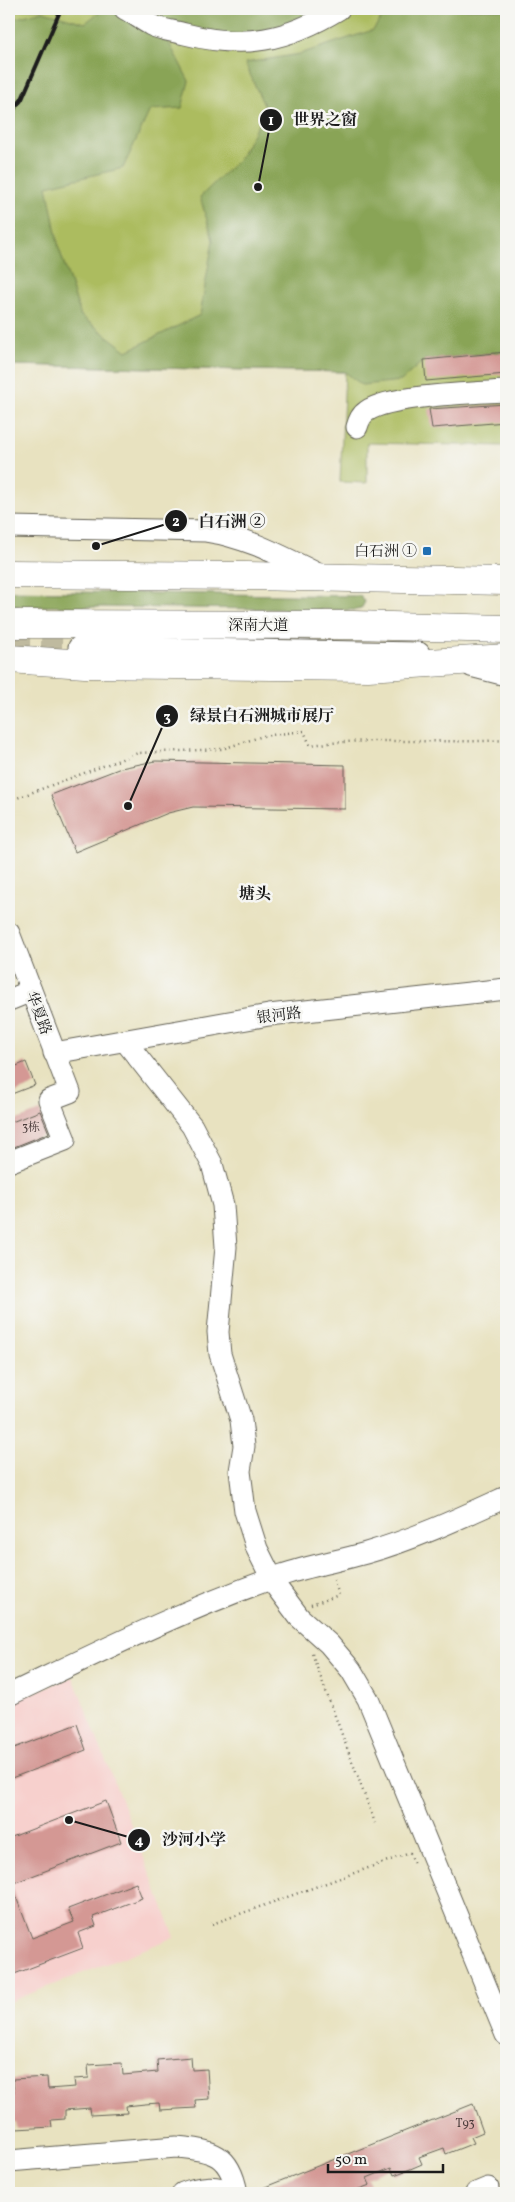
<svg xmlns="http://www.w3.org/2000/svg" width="515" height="2202" viewBox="0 0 515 2202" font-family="Vollkorn,'Noto Serif SC',serif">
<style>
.built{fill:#f7d0cd}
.green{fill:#acbc5f;stroke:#646c3e}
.forest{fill:#89a456;stroke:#526039}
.building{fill:#d49894}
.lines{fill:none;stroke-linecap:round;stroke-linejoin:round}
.minor-tunnel{stroke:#bfba9f;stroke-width:21;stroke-dasharray:21 11;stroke-linecap:butt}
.minor-casing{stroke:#636155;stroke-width:23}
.major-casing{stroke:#636155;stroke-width:29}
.path{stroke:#636155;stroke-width:2.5;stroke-dasharray:1 4;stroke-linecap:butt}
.minor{stroke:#fff;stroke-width:21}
.major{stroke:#fff;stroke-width:28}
.rail{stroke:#1c1c1c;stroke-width:4}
.poi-dot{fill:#1f6fb2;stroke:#f6f6f2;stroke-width:2}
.labels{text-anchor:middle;stroke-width:5;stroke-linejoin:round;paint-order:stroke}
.number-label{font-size:12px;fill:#4a3b3a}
.poi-label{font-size:15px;fill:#1c1c1c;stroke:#f6f6f2;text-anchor:end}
.street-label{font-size:15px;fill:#1c1c1c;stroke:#f6f6f2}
.neighbourhood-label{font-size:16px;font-weight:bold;fill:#1c1c1c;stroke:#f6f6f2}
.leader{fill:none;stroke:#1c1c1c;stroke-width:2}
.callout-dot{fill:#1c1c1c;stroke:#f6f6f2;stroke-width:2}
.mark-label{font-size:15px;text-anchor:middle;font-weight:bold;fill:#fff}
.callout-label{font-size:16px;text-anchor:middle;font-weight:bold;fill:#1c1c1c;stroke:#f6f6f2;stroke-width:5;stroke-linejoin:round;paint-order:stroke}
</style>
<rect width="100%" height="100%" fill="#f6f6f2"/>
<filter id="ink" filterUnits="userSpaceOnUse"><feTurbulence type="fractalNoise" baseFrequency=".02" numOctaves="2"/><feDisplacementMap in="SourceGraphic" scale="10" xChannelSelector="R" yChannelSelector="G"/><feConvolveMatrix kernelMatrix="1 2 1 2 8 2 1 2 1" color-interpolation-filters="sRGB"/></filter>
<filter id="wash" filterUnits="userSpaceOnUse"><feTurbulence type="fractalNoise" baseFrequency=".0096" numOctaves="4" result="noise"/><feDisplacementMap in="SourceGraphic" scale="20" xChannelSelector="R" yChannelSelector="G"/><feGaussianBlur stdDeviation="1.12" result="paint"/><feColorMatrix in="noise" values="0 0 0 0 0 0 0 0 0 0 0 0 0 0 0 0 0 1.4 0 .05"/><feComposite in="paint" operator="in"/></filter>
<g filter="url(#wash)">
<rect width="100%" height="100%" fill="#e8e2c0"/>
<path class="built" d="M 73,1677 L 175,1937 L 9,2002 L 9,1702 Z"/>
<path class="green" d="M 9,9 L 506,9 L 506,446 L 367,443 L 367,483 L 340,482 L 345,372 L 9,365 Z"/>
<g class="forest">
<path d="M 104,9 L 123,9 L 167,39 L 189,81 L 182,108 L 150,110 L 123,168 L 47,186 L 59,248 L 81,316 L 127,351 L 200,315 L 213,240 L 200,197 L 239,159 L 266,110 L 245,63 L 300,54 L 373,30 L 388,9 L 506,9 L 506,352 L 424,360 L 401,381 L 362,385 L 345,372 L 9,365 L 9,20 L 43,11 L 85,23 Z"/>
<path d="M 129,9 L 240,9 C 247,12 320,9 334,9 L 232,41 Z"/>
<path d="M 9,591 L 360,596 L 365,602 L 361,609 L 356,610 L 9,606 Z"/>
</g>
<g id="blocks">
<g class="building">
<path d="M 506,352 L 506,374 L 426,381 L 424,360 Z"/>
<path d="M 506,404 L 506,422 L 432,428 L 429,409 Z"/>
<path d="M 155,761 L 345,765 L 345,809 L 193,807 L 168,813 L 75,852 L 51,795 L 121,768 Z"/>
<path d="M 26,1062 L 35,1085 L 9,1095 L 9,1069 Z"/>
<path d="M 40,1111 L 49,1133 L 9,1149 L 9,1123 Z"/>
<path d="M 77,1724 L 86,1750 L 9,1779 L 9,1750 Z"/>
<path d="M 106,1801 L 121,1842 L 11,1884 L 32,1938 L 74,1922 L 68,1909 L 136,1883 L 142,1898 L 93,1917 L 96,1926 L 78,1933 L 83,1948 L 9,1976 L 9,1838 Z"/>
<path d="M 191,2057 L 192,2070 L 207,2069 L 209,2099 L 195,2100 L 196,2108 L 160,2110 L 159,2103 L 145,2104 L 126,2106 L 127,2113 L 91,2115 L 90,2108 L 65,2110 L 65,2119 L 51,2120 L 52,2127 L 16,2129 L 15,2122 L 9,2123 L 9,2092 L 14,2092 L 13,2079 L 47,2077 L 48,2089 L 75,2087 L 74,2079 L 89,2078 L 88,2065 L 122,2063 L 123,2075 L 158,2072 L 157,2060 Z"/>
<path d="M 473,2104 L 483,2132 L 471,2137 L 474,2143 L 446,2154 L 444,2148 L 419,2157 L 422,2164 L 408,2170 L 394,2175 L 391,2168 L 367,2178 L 370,2185 L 348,2193 L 250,2193 Z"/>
</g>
</g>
</g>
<g filter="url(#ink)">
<use href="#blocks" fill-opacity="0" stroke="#636155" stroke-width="1"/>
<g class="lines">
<path class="minor-tunnel" d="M 9,645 L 79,647"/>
<g class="minor-casing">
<g id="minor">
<path d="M 125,9 C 134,14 142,20 151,25 C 161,30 174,31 185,34 C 244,49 287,41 339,9"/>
<path d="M 357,427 C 359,420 361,415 367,411 C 390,395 475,393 506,391"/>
<path d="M 9,527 L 206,531 C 248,537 283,557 320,575"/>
<path d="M 79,647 L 419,653"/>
<path d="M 471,666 L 506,675"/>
<path d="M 9,933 L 70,1092 L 49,1100 L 65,1140 L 9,1162"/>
<path d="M 9,1000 L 31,991"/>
<path d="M 125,1041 L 192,1126 L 212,1164 L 223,1205 L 226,1247 L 218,1332 L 220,1354 L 241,1420 L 244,1446 L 240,1471 L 245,1511 L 257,1549 L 275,1585 L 299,1617 L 329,1644 L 351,1670 L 368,1699 L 506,2035"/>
<path d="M 54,1053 L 269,1015 L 506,989"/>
<path d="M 9,1695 C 99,1652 187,1608 282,1575 C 309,1566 338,1561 366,1553 C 415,1539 460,1518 506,1497"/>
<path d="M 9,2161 L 176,2147 C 213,2150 230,2154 237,2193"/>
<path d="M 183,2193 C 197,2187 217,2184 231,2193"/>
<path d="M 476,2193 L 488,2188"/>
</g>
</g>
<g class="major-casing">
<g id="major">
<path d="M 9,574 L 246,576 L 506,581"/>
<path d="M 9,624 L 353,625 L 506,629"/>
<path d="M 9,659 L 85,664 L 368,667 L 506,658"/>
</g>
</g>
<g class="path">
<path d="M 9,801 L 138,753 L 222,749 L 263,736 L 304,731 L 310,745 C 375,737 441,744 506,740"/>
<path d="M 311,1605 L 339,1595 L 334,1580"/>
<path d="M 312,1654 L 375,1823"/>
<path d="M 212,1924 L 410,1853 L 415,1866"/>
</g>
<use href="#minor" class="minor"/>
<use href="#major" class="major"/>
<path class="rail" d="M 9,116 L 22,99 L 61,9"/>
</g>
</g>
<rect class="poi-dot" x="422" y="546" width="10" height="10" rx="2.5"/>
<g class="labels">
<g class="number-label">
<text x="31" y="1131">3栋</text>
<text x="465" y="2127">T93</text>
</g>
<g class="poi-label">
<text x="417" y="556">白石洲 ①</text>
</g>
<g class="street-label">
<text x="258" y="630">深南大道</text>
<text transform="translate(39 1013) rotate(69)" y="5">华夏路</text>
<text transform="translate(279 1015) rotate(-7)" y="5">银河路</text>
</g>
<g class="neighbourhood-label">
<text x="255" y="899">塘头</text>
</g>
</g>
<path class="leader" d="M258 187L271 120M96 546L176 521M128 806L167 716M69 1820L139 1840"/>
<g class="callout-dot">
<circle cx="258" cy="187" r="5"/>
<circle cx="96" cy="546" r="5"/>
<circle cx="128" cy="806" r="5"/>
<circle cx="69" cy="1820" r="5"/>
<circle cx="271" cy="120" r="12"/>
<circle cx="176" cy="521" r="12"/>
<circle cx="167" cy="716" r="12"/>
<circle cx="139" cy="1840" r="12"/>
</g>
<g class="mark-label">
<text x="271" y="125">1</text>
<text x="176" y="526">2</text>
<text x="167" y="721">3</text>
<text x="139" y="1845">4</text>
</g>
<g class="callout-label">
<text x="325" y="125">世界之窗</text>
<text x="232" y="527">白石洲 ②</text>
<text x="262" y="721">绿景白石洲城市展厅</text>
<text x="194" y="1845">沙河小学</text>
</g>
<rect width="515" height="2202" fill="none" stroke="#f6f6f2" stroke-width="30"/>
<path d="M328 2164v8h115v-8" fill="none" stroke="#1c1c1c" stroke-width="2.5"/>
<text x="335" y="2164" font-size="15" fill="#1c1c1c" stroke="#f6f6f2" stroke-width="4" paint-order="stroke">50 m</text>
</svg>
